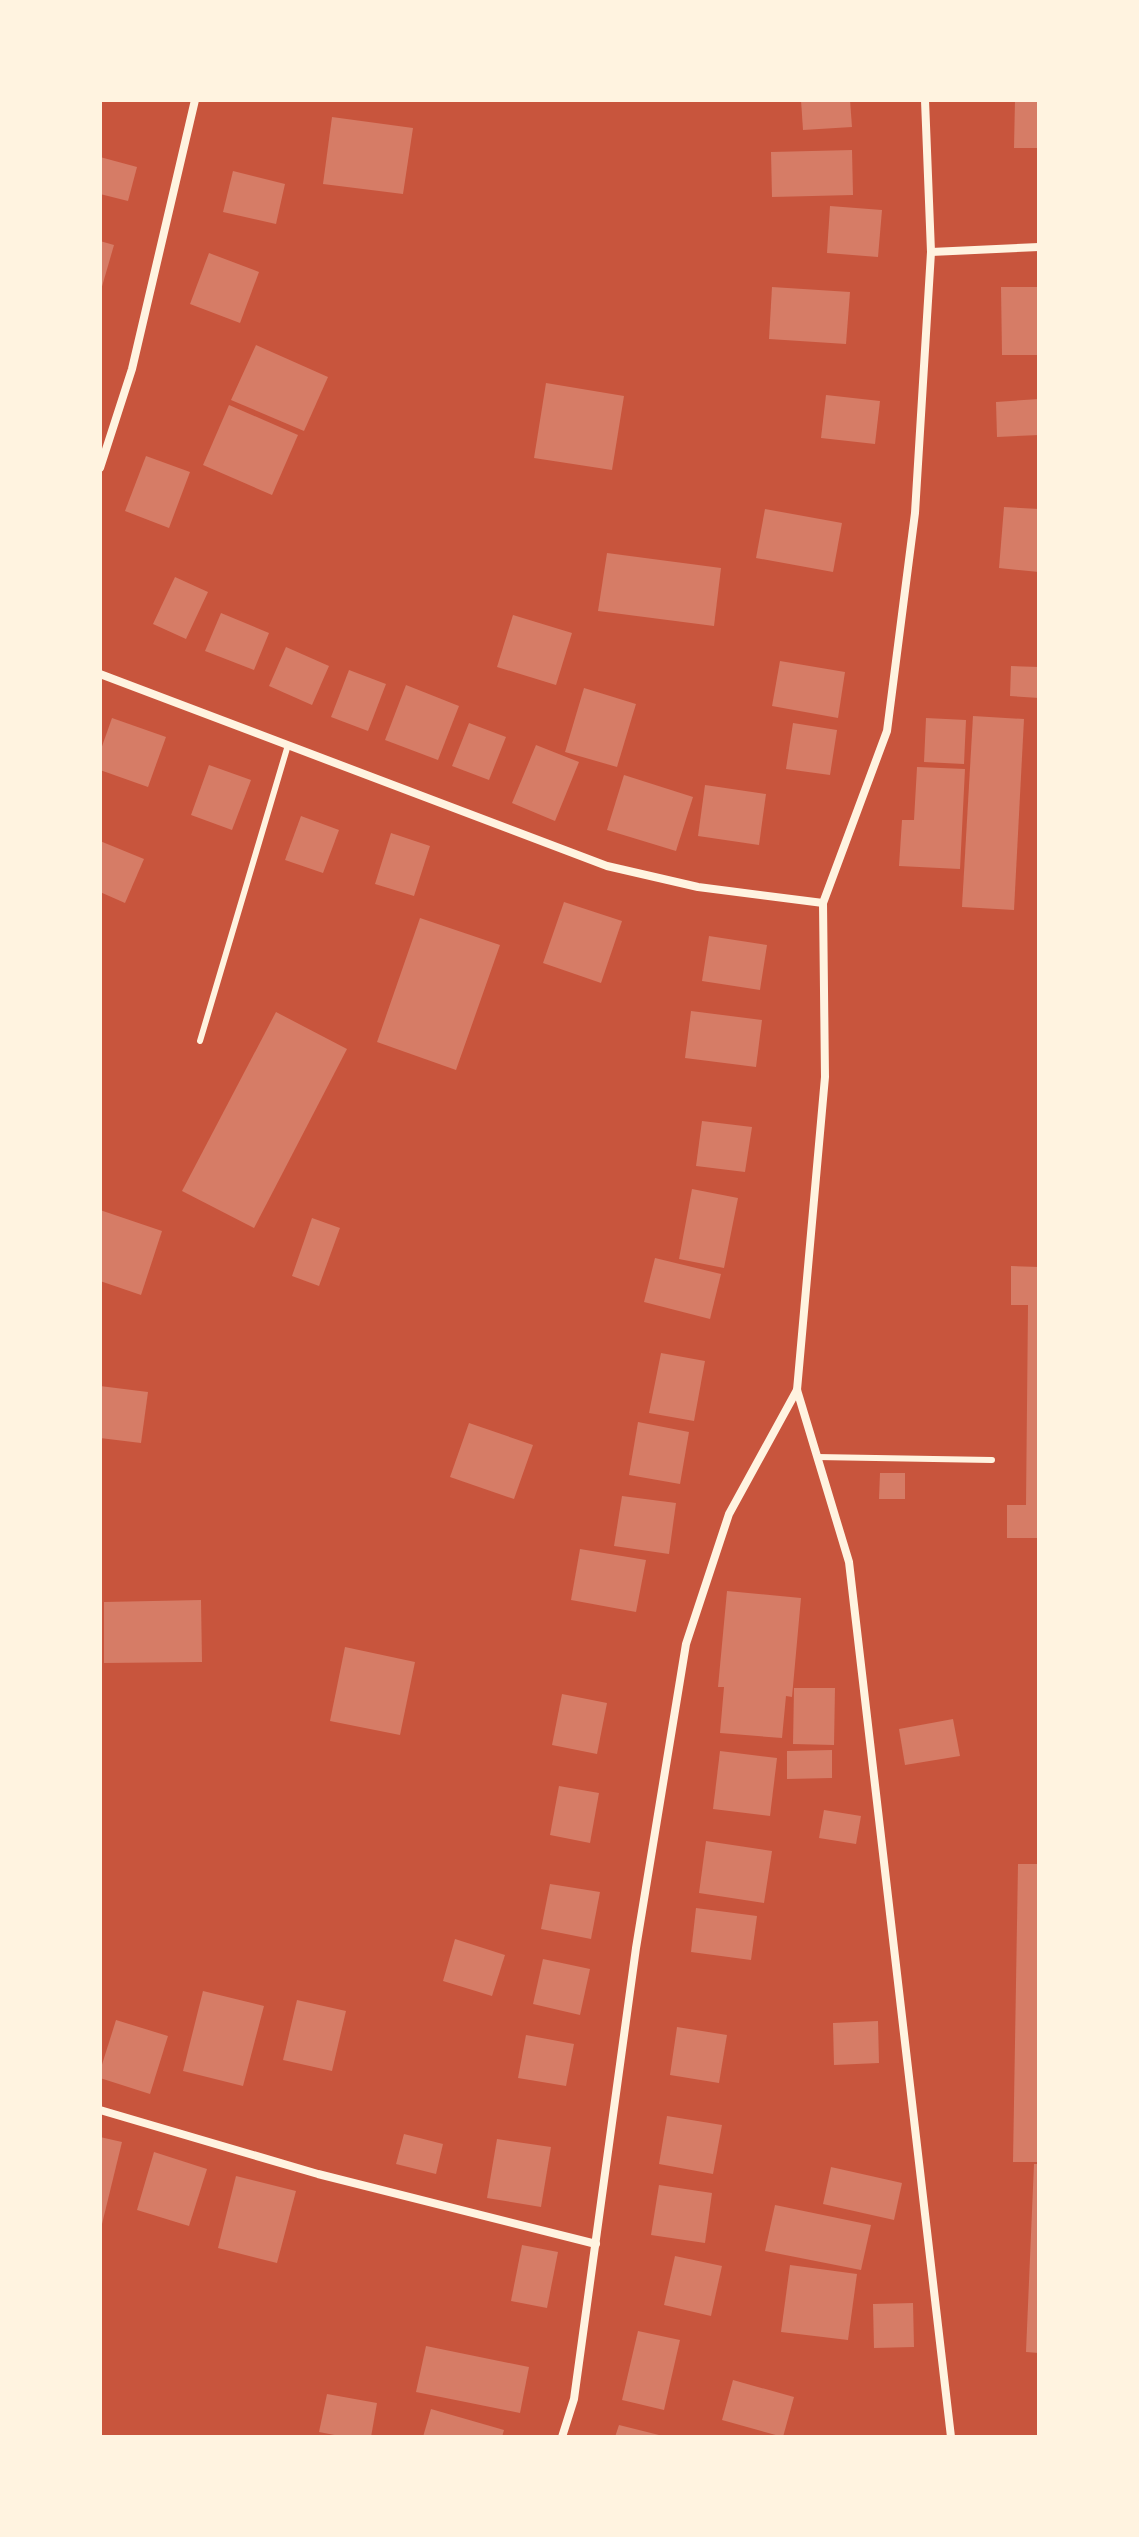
<svg xmlns="http://www.w3.org/2000/svg" width="1139" height="2537" viewBox="0 0 1139 2537" font-family="'Exo 2',sans-serif">
<style>
.building{fill:#d67c66}
.lines{fill:none;stroke-linecap:round;stroke-linejoin:round}
.service{stroke:#fff3e0;stroke-width:6}
.minor{stroke:#fff3e0;stroke-width:8}
</style>
<rect width="100%" height="100%" fill="#c8553d"/>
<g class="building">
<path d="M 801,100 L 850,100 L 852,127 L 803,130 Z"/>
<path d="M 1015,100 L 1039,100 L 1039,148 L 1014,148 Z"/>
<path d="M 332,117 L 413,128 L 403,194 L 323,184 Z"/>
<path d="M 852,150 L 853,195 L 772,197 L 771,152 Z"/>
<path d="M 100,157 L 137,167 L 128,201 L 100,194 Z"/>
<path d="M 233,171 L 285,184 L 276,224 L 223,212 Z"/>
<path d="M 830,206 L 882,210 L 878,257 L 827,253 Z"/>
<path d="M 100,241 L 114,245 L 101,290 L 100,289 Z"/>
<path d="M 209,253 L 259,272 L 240,323 L 190,304 Z"/>
<path d="M 772,287 L 850,292 L 846,344 L 769,339 Z"/>
<path d="M 1001,287 L 1039,287 L 1039,355 L 1002,355 Z"/>
<path d="M 256,345 L 328,377 L 304,431 L 231,400 Z"/>
<path d="M 546,383 L 624,396 L 612,470 L 534,458 Z"/>
<path d="M 826,395 L 880,401 L 875,444 L 821,438 Z"/>
<path d="M 1039,399 L 1039,435 L 997,437 L 996,402 Z"/>
<path d="M 229,405 L 298,435 L 272,495 L 203,465 Z"/>
<path d="M 146,456 L 190,472 L 169,528 L 125,511 Z"/>
<path d="M 1004,507 L 1039,509 L 1039,572 L 999,568 Z"/>
<path d="M 765,509 L 842,523 L 833,572 L 756,558 Z"/>
<path d="M 607,553 L 721,568 L 714,626 L 598,611 Z"/>
<path d="M 175,577 L 208,592 L 186,639 L 153,624 Z"/>
<path d="M 221,613 L 269,633 L 254,670 L 205,651 Z"/>
<path d="M 513,615 L 572,633 L 556,685 L 497,667 Z"/>
<path d="M 286,647 L 329,666 L 312,705 L 269,686 Z"/>
<path d="M 780,661 L 845,672 L 838,718 L 772,706 Z"/>
<path d="M 1011,666 L 1039,667 L 1039,698 L 1010,696 Z"/>
<path d="M 349,670 L 386,684 L 368,731 L 331,717 Z"/>
<path d="M 406,685 L 459,706 L 438,760 L 385,740 Z"/>
<path d="M 584,688 L 636,704 L 617,767 L 565,752 Z"/>
<path d="M 973,716 L 1024,719 L 1014,910 L 962,907 Z"/>
<path d="M 112,718 L 166,737 L 148,787 L 100,770 L 100,752 Z"/>
<path d="M 926,718 L 966,720 L 964,764 L 924,762 Z"/>
<path d="M 469,723 L 506,737 L 489,780 L 452,766 Z"/>
<path d="M 793,723 L 837,730 L 830,775 L 786,769 Z"/>
<path d="M 536,745 L 579,762 L 555,821 L 512,803 Z"/>
<path d="M 209,765 L 251,780 L 232,830 L 191,815 Z"/>
<path d="M 917,767 L 965,769 L 960,869 L 899,866 L 902,820 L 914,820 Z"/>
<path d="M 624,775 L 693,797 L 676,851 L 607,830 Z"/>
<path d="M 705,785 L 766,794 L 759,845 L 698,836 Z"/>
<path d="M 301,816 L 339,830 L 323,873 L 285,860 Z"/>
<path d="M 391,833 L 430,846 L 414,896 L 375,884 Z"/>
<path d="M 100,841 L 144,859 L 125,903 L 100,892 Z"/>
<path d="M 564,902 L 622,921 L 601,983 L 543,963 Z"/>
<path d="M 420,918 L 500,945 L 456,1070 L 377,1042 Z"/>
<path d="M 709,936 L 767,945 L 760,990 L 702,981 Z"/>
<path d="M 691,1011 L 762,1020 L 756,1067 L 685,1058 Z"/>
<path d="M 276,1012 L 347,1049 L 254,1228 L 182,1191 Z"/>
<path d="M 702,1121 L 752,1127 L 745,1172 L 696,1166 Z"/>
<path d="M 692,1189 L 738,1198 L 724,1268 L 679,1259 Z"/>
<path d="M 100,1210 L 162,1231 L 141,1295 L 100,1281 Z"/>
<path d="M 312,1218 L 340,1228 L 319,1286 L 292,1276 Z"/>
<path d="M 655,1258 L 721,1274 L 710,1319 L 644,1302 Z"/>
<path d="M 1011,1266 L 1039,1267 L 1039,1538 L 1007,1538 L 1007,1505 L 1026,1505 L 1028,1305 L 1011,1305 Z"/>
<path d="M 661,1353 L 705,1361 L 694,1421 L 649,1413 Z"/>
<path d="M 100,1386 L 148,1392 L 141,1443 L 100,1438 Z"/>
<path d="M 638,1422 L 689,1432 L 680,1484 L 629,1475 Z"/>
<path d="M 469,1423 L 533,1445 L 514,1499 L 450,1477 Z"/>
<path d="M 880,1473 L 905,1473 L 905,1499 L 879,1499 Z"/>
<path d="M 622,1496 L 676,1503 L 669,1554 L 614,1546 Z"/>
<path d="M 580,1549 L 646,1560 L 636,1612 L 571,1600 Z"/>
<path d="M 727,1591 L 801,1598 L 792,1697 L 786,1696 L 782,1738 L 720,1733 L 724,1687 L 718,1687 Z"/>
<path d="M 201,1600 L 202,1662 L 104,1663 L 104,1602 Z"/>
<path d="M 345,1647 L 415,1662 L 400,1735 L 330,1721 Z"/>
<path d="M 794,1688 L 835,1688 L 834,1745 L 793,1744 Z"/>
<path d="M 562,1694 L 607,1703 L 597,1754 L 552,1745 Z"/>
<path d="M 953,1719 L 960,1756 L 905,1765 L 899,1729 Z"/>
<path d="M 832,1750 L 832,1778 L 787,1779 L 787,1751 Z"/>
<path d="M 720,1751 L 777,1758 L 770,1816 L 713,1809 Z"/>
<path d="M 559,1786 L 599,1793 L 590,1843 L 550,1835 Z"/>
<path d="M 824,1810 L 861,1816 L 856,1844 L 819,1838 Z"/>
<path d="M 706,1841 L 772,1851 L 764,1903 L 699,1893 Z"/>
<path d="M 1018,1864 L 1039,1864 L 1039,2162 L 1013,2162 Z"/>
<path d="M 550,1884 L 600,1892 L 591,1939 L 541,1929 Z"/>
<path d="M 696,1908 L 757,1916 L 751,1960 L 691,1952 Z"/>
<path d="M 455,1939 L 505,1955 L 492,1996 L 443,1981 Z"/>
<path d="M 543,1959 L 590,1969 L 580,2015 L 533,2004 Z"/>
<path d="M 203,1991 L 264,2006 L 243,2086 L 183,2071 Z"/>
<path d="M 297,2000 L 346,2011 L 332,2071 L 283,2060 Z"/>
<path d="M 116,2020 L 168,2036 L 150,2094 L 100,2078 L 100,2071 Z"/>
<path d="M 878,2021 L 879,2063 L 834,2065 L 833,2023 Z"/>
<path d="M 677,2027 L 727,2035 L 719,2083 L 670,2075 Z"/>
<path d="M 526,2035 L 574,2044 L 566,2086 L 518,2078 Z"/>
<path d="M 667,2116 L 722,2125 L 713,2174 L 659,2164 Z"/>
<path d="M 404,2134 L 443,2144 L 436,2174 L 396,2164 Z"/>
<path d="M 100,2137 L 122,2142 L 102,2224 L 100,2223 Z"/>
<path d="M 497,2139 L 551,2147 L 541,2207 L 487,2198 Z"/>
<path d="M 154,2152 L 207,2169 L 189,2226 L 137,2210 Z"/>
<path d="M 1034,2164 L 1039,2164 L 1039,2353 L 1026,2352 Z"/>
<path d="M 831,2167 L 902,2183 L 894,2220 L 823,2204 Z"/>
<path d="M 236,2176 L 296,2191 L 277,2263 L 218,2248 Z"/>
<path d="M 659,2185 L 712,2193 L 705,2243 L 651,2235 Z"/>
<path d="M 775,2205 L 871,2225 L 861,2270 L 765,2251 Z"/>
<path d="M 522,2245 L 558,2252 L 547,2308 L 511,2301 Z"/>
<path d="M 675,2256 L 722,2266 L 711,2316 L 664,2305 Z"/>
<path d="M 790,2265 L 857,2274 L 848,2340 L 781,2332 Z"/>
<path d="M 913,2303 L 914,2347 L 874,2348 L 873,2304 Z"/>
<path d="M 638,2331 L 680,2340 L 664,2410 L 622,2400 Z"/>
<path d="M 426,2346 L 529,2367 L 520,2413 L 416,2392 Z"/>
<path d="M 733,2380 L 794,2397 L 783,2437 L 722,2420 Z"/>
<path d="M 327,2394 L 377,2403 L 371,2437 L 345,2437 L 319,2432 Z"/>
<path d="M 431,2409 L 504,2430 L 502,2437 L 423,2437 Z"/>
<path d="M 619,2425 L 663,2436 L 663,2437 L 615,2437 Z"/>
</g>
<g class="lines">
<g class="service">
<path d="M 200,1041 L 288,745"/>
<path d="M 817,1457 L 992,1460"/>
</g>
<g class="minor">
<path d="M 925,100 L 931,252 L 915,513 L 887,731 L 823,903 L 825,1077 L 797,1390 L 849,1562 L 951,2437"/>
<path d="M 931,252 L 1039,247"/>
<path d="M 100,468 L 132,369 L 195,100"/>
<path d="M 100,674 L 607,866 L 698,887 L 823,903"/>
<path d="M 100,2110 L 318,2174 L 596,2244"/>
<path d="M 562,2437 L 574,2399 L 636,1948 L 686,1644 L 729,1514 L 797,1390"/>
</g>
</g>
<rect width="1139" height="2537" fill="none" stroke="#fff3e0" stroke-width="204"/>
</svg>
